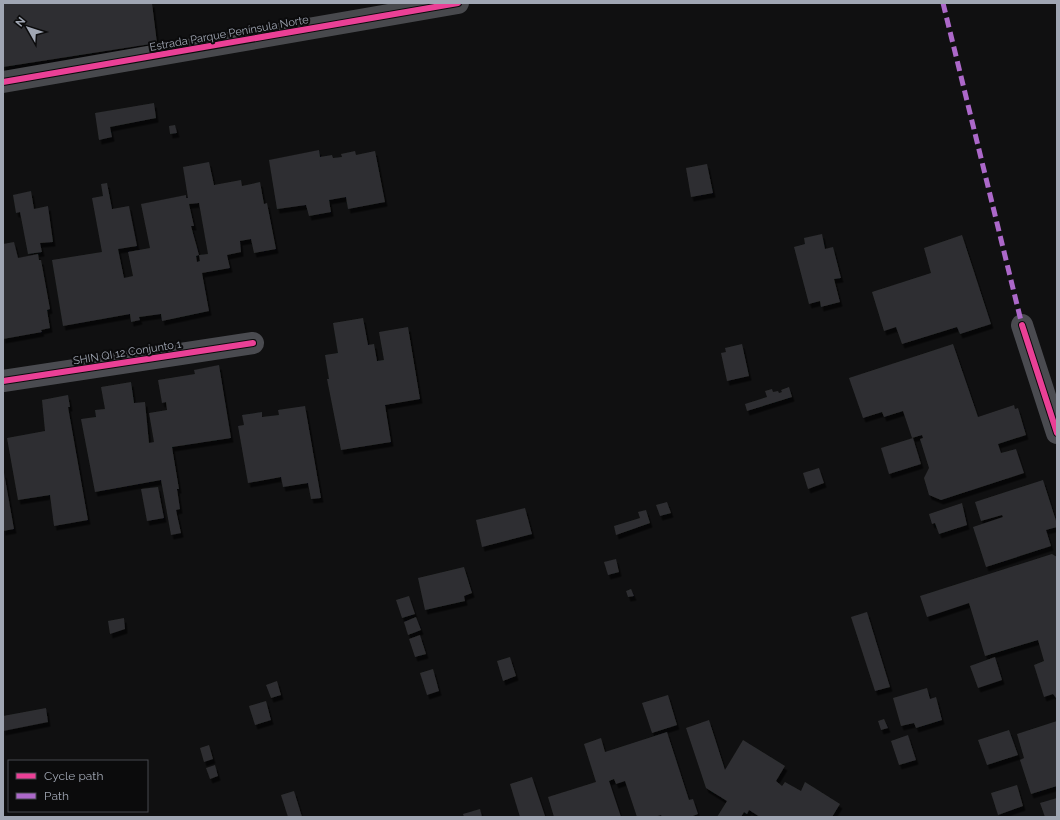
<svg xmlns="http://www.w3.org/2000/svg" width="1060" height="820" viewBox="0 0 1060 820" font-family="Raleway,sans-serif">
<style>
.building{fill:#2e2f31;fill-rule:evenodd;filter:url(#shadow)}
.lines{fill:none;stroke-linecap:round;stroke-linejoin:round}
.minor{stroke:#4a4b50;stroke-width:22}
.secondary{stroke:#48494d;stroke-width:22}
.quiet{stroke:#ac68c9;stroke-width:5;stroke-dasharray:10 5;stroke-linecap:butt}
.cycleway-casing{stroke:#0b0b0c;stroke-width:8}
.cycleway{stroke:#ea4096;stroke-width:6}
.labels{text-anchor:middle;stroke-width:4;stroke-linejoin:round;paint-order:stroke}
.street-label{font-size:11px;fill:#a0a6b3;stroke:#0b0b0c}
</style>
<defs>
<filter id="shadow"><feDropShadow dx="2.5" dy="4.5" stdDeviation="0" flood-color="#0009"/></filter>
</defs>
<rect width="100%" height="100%" fill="#101011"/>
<g class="building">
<path d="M 3,3 L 152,3 L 157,43 L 3,67 Z"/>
<path d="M 154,103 L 156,118 L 110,127 L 112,137 L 99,140 L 95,113 Z"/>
<path d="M 175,125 L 177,133 L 170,134 L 169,126 Z"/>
<path d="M 319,150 L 320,157 L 332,155 L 333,158 L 342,157 L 341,154 L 355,151 L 356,155 L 375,151 L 385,202 L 348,209 L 346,197 L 329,200 L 331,212 L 309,216 L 306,205 L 277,209 L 269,160 Z"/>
<path d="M 209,162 L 214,185 L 241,180 L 242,186 L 260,182 L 264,204 L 267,203 L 276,249 L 254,253 L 251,239 L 240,241 L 241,252 L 227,255 L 230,268 L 202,273 L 209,311 L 162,321 L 161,314 L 139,317 L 140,320 L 131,322 L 130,314 L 63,326 L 52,260 L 102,252 L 92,198 L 103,196 L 101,184 L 107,183 L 112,209 L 129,206 L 137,246 L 118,249 L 124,278 L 133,276 L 128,252 L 150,248 L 141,204 L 186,195 L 186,198 L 188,198 L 183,167 ZM 199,203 L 208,254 L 199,255 L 191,226 L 194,226 L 189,204 ZM 199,255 L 200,261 L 197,262 L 196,256 Z"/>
<path d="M 707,164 L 713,193 L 691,197 L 686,168 Z"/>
<path d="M 31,191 L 34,209 L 48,206 L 53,242 L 40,243 L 42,252 L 28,254 L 20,212 L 16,213 L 13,195 Z"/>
<path d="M 822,234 L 825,249 L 833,247 L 841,278 L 834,279 L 840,302 L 821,307 L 820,301 L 809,304 L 794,247 L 805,244 L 804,238 Z"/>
<path d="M 962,235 L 991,324 L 960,334 L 957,327 L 902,344 L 896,327 L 884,331 L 872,292 L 931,273 L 924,248 Z"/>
<path d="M 14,242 L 18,258 L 38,254 L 39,260 L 41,260 L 50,309 L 47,310 L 50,328 L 41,330 L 42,332 L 3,339 L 3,244 Z"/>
<path d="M 363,318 L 368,345 L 374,344 L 377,361 L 384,360 L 379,332 L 408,327 L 420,399 L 385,405 L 391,442 L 341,450 L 327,379 L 329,379 L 325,355 L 338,353 L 333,323 Z"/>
<path d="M 742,344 L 749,376 L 727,381 L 721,353 L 726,352 L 725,348 Z"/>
<path d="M 953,344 L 978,417 L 1014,405 L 1015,409 L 1018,408 L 1026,435 L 998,444 L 1001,453 L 1016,449 L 1024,473 L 941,500 L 929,495 L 924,478 L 929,468 L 920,439 L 923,438 L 922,435 L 912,438 L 903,411 L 884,417 L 882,412 L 863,418 L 849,378 Z"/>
<path d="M 219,365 L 231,438 L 172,447 L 179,489 L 177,489 L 180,509 L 176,510 L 181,533 L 171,535 L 161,480 L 95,492 L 81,419 L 96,417 L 95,410 L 105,409 L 101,387 L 131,382 L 134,403 L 145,402 L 149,443 L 154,442 L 149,413 L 167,410 L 166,402 L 162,403 L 158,380 L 195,374 L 194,370 Z"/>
<path d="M 789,387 L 792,397 L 747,411 L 745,404 L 767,397 L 765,391 L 772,389 L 773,392 L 778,391 L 779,393 L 782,392 L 781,390 Z"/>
<path d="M 68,395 L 70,407 L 68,407 L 88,520 L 54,526 L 50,495 L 18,500 L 7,438 L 45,431 L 42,400 Z"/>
<path d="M 305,406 L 321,498 L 311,499 L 308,483 L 283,487 L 281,477 L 248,483 L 238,426 L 244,425 L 242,415 L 262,412 L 262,417 L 279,415 L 278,410 Z"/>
<path d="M 913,438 L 921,464 L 889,474 L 881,448 Z"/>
<path d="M 819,468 L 824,483 L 808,489 L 803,473 Z"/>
<path d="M 4,473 L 14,529 L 3,531 L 3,474 Z"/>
<path d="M 1043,480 L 1057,524 L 1057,527 L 1046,530 L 1051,546 L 986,567 L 973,527 L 1003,517 L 1002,515 L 981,521 L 975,502 Z"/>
<path d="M 158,487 L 164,518 L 147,521 L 141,489 Z"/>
<path d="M 667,502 L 671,513 L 660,516 L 656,505 Z"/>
<path d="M 962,503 L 967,525 L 939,534 L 935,523 L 932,524 L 929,514 Z"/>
<path d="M 525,508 L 532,534 L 482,547 L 476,520 Z"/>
<path d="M 646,510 L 650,523 L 616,535 L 614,526 L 640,518 L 638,512 Z"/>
<path d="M 1052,554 L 1057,557 L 1057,699 L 1053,694 L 1044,697 L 1034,665 L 1044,661 L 1038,640 L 985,656 L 969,603 L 927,617 L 920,596 Z"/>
<path d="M 616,559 L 619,572 L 608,575 L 604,562 Z"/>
<path d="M 464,567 L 472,593 L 464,596 L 465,601 L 425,610 L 418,578 Z"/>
<path d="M 631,589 L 634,596 L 628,597 L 626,591 Z"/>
<path d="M 409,596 L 415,614 L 402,618 L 396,600 Z"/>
<path d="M 867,612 L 890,687 L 875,691 L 851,617 Z"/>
<path d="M 416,617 L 421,630 L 408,635 L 404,622 Z"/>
<path d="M 124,618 L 125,629 L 110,634 L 108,621 Z"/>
<path d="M 420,635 L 426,654 L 415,657 L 409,639 Z"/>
<path d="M 510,657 L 516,676 L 503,681 L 497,661 Z"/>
<path d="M 995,657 L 1002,680 L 978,688 L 970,666 Z"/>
<path d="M 433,669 L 439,691 L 427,695 L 420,673 Z"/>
<path d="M 277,681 L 281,695 L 271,698 L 266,685 Z"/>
<path d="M 927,688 L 930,699 L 936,697 L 942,720 L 916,728 L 914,723 L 901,726 L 893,698 Z"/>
<path d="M 668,695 L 677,725 L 652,733 L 642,703 Z"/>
<path d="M 266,701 L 271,720 L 255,725 L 249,706 Z"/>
<path d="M 46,708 L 48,722 L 3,731 L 3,716 Z"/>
<path d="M 884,719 L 888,728 L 881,730 L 878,721 Z"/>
<path d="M 709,720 L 725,770 L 743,740 L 785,766 L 776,781 L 782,786 L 785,782 L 801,791 L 805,782 L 840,804 L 832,817 L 760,817 L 749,810 L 747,814 L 744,812 L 741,817 L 717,817 L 727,801 L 706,788 L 686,728 Z"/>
<path d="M 1057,721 L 1057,786 L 1031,794 L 1020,760 L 1024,758 L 1017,734 Z"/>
<path d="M 1009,730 L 1018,755 L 987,765 L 978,740 Z"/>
<path d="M 667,732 L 689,800 L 693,799 L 698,814 L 690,817 L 662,817 L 661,815 L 654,817 L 637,817 L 625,781 L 616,784 L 614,779 L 609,781 L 621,817 L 554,817 L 548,797 L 596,782 L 584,744 L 601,738 L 605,752 Z"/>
<path d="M 908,735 L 916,760 L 899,765 L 891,741 Z"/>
<path d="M 209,745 L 213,759 L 204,762 L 200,748 Z"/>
<path d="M 215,765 L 218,776 L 210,779 L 206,768 Z"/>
<path d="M 532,777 L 545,816 L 520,817 L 510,784 Z"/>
<path d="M 1017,785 L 1023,806 L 998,815 L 991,793 Z"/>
<path d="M 294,791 L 302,817 L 288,817 L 281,795 Z"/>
<path d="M 1057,798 L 1057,817 L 1045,817 L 1040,803 Z"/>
<path d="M 480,809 L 482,817 L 464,817 L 463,814 Z"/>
</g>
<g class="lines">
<g class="minor">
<path d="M 1022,325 L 1057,433"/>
<path d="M 3,381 L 253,343"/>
</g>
<path class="secondary" d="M 3,82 L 458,3"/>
<path class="quiet" d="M 943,3 L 1022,325"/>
<g class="cycleway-casing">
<g id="cycleway">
<path d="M 3,82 L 458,3"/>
<path d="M 1022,325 L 1057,433"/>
<path d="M 3,381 L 253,343"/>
</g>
</g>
<use href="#cycleway" class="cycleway"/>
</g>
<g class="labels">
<g class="street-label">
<text transform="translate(229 33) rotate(-10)" y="4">Estrada Parque Península Norte</text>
<text transform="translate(127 352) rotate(-9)" y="4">SHIN QI 12 Conjunto 1</text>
</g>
</g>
<rect width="1060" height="820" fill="none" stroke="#a0a6b3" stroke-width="8"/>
<rect x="8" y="760" width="140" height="52" fill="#0b0b0c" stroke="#47494f"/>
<rect x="16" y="773" width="20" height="6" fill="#ea4096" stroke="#47494f"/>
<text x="44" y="780" font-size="12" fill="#a0a6b3">Cycle path</text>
<rect x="16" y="793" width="20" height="6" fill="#ac68c9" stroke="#47494f"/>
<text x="44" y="800" font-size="12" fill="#a0a6b3">Path</text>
<g transform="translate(28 28) rotate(309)" stroke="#0b0b0c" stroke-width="3" paint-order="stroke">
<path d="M0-3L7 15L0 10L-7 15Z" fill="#a0a6b3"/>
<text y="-6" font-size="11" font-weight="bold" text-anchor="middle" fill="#a0a6b3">N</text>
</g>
</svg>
